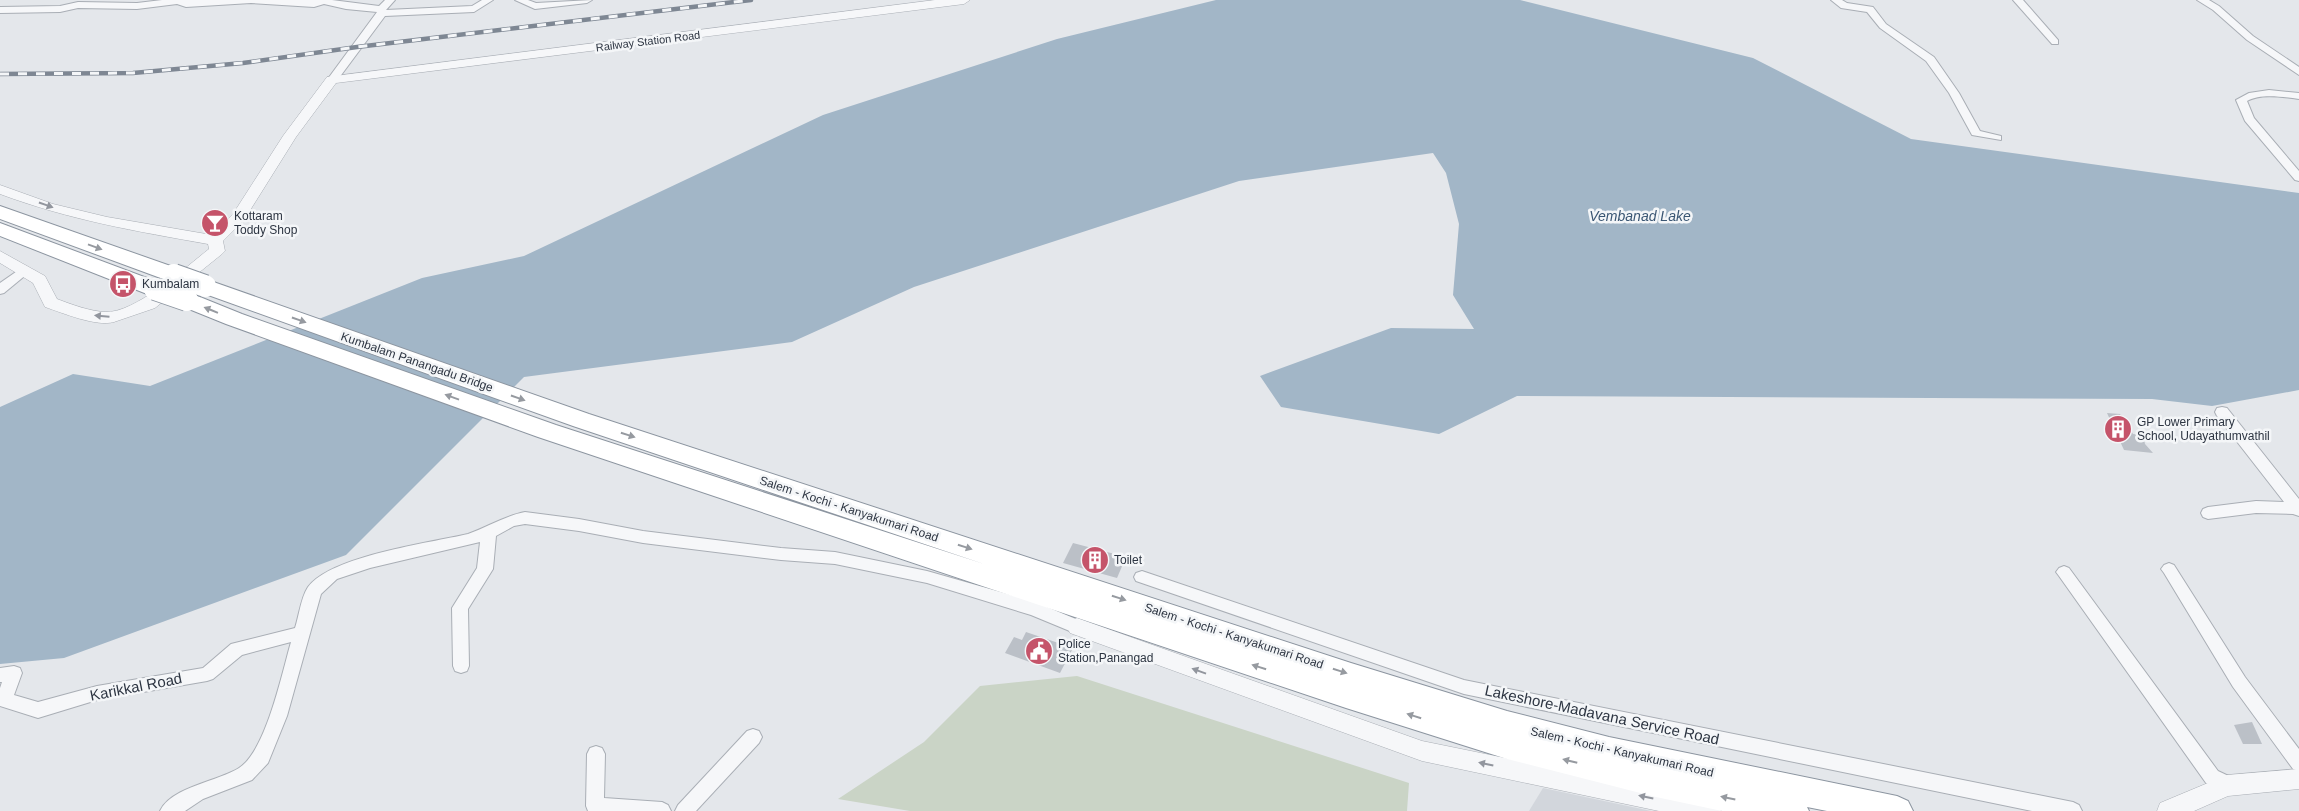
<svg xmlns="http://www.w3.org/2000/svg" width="2299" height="811" viewBox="0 0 2299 811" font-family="Arial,sans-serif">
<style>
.built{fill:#d2d6dc}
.green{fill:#cad4c6}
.water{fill:#a2b6c7}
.building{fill:#bbc0c7}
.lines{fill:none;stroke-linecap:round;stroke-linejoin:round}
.minor-casing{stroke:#a9aeb5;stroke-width:2}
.tertiary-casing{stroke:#a9aeb5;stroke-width:1}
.trunk-casing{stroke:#8c95a0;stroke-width:2}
.minor{fill:#f6f7f9;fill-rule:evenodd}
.tertiary{fill:#f6f7f9;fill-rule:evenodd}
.trunk{fill:#fff;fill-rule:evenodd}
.rail-casing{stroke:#7e8793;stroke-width:4.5}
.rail{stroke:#f4f6f8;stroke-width:3;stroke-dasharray:9;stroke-linecap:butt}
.trunk-bridge-casing{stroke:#8c95a0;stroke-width:24;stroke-linecap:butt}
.trunk-bridge{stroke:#fff;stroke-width:22}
.oneway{fill:#92969e}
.oneway2{fill:#969aa0}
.labels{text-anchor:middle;stroke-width:5;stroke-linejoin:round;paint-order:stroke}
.far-street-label{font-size:11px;fill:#2d3542;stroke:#f4f6f8}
.poi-label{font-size:12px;fill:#2d3542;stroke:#f4f6f8;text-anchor:start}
.street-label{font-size:12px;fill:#2d3542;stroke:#f4f6f8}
.water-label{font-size:14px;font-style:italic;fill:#3a5673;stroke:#f4f6f8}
.near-street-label{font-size:15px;fill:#2d3542;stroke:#f4f6f8}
</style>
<rect width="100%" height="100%" fill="#e4e7eb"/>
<path class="built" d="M 1543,788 L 1651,811 L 1529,811 Z"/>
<path class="green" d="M 1077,676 L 1409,783 L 1407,811 L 910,811 L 838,799 L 924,742 L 980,686 Z"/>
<path class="water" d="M 1216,0 L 1520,0 L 1753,58 L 1911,139 L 2299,193 L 2299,390 L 2212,406 L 2152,399 L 1517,396 L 1439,434 L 1281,407 L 1260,376 L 1391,328 L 1474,329 L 1453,295 L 1459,224 L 1446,173 L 1433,153 L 1239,181 L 914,287 L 792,342 L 524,377 L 346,555 L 64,658 L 0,664 L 0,407 L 73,374 L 150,386 L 422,278 L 524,256 L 823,115 L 1057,39 Z"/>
<g class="building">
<path d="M 2107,413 L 2120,414 L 2133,434 L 2143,435 L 2145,444 L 2153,453 L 2124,450 Z"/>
<path d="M 1073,543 L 1126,557 L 1117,578 L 1063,563 Z"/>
<path d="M 1026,632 L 1073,648 L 1060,673 L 1005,653 L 1014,637 L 1022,640 Z"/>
<path d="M 2252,722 L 2262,744 L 2243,744 L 2234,725 Z"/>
</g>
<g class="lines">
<g class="minor-casing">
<g id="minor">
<path d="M 162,0 L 332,0 L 379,6 L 385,0 L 395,0 L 386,10 L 472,6 L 482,0 L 493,0 L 474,12 L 385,16 L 336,82 L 332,83 L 327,80 L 377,12 L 346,9 L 324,4 L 314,7 L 251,3 L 186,7 L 177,4 L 137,9 L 78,8 L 60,12 L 0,13 L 0,7 L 60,6 L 78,2 L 137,3 Z"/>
<path d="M 515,0 L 528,0 L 536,3 L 592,0 L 587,3 L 535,9 Z"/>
<path d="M 1831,0 L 1842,0 L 1847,3 L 1873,7 L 1886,24 L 1934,57 L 1959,93 L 1980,131 L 2001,136 L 2001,140 L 1972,135 L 1949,93 L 1926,61 L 1880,28 L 1867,12 L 1841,8 Z"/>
<path d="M 2013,0 L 2023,0 L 2058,40 L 2058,44 L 2052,44 Z"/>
<path d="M 2197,0 L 2209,0 L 2219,6 L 2253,36 L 2299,67 L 2299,75 L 2247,40 L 2213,10 Z"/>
<path d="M 2269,90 L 2299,93 L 2299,99 C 2283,97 2261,93 2247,101 L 2254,118 L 2299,171 L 2299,181 L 2295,180 L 2245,121 L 2236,100 L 2249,93 Z"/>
<path d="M 23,267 L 27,268 L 29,271 L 27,274 L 4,293 L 0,294 L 0,283 Z"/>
<path d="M 2222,407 L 2227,408 L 2299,499 L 2299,516 L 2293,514 L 2256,513 L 2208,519 L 2203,517 L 2201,513 L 2203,509 L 2208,507 L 2256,501 L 2284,502 L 2217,416 L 2215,412 L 2217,408 Z"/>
<path d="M 525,512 L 579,519 L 643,531 L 781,548 L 835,552 L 927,571 L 1035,602 L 1083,622 L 1085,627 L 1083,632 L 1077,634 L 1031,615 L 927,583 L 835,564 L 781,560 L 643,543 L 579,531 L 525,524 L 514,526 L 496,536 L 493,569 L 468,609 L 469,666 L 467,671 L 461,673 L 455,671 L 453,666 L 452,608 L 477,568 L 480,542 L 370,568 L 337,579 L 321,594 L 287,716 L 268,763 L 252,780 L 203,799 L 185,811 L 160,811 C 171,787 219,781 239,768 C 266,751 282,673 291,642 L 242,655 L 213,679 L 207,681 L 97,700 L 38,718 L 0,706 L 0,688 L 2,682 L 0,682 L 0,668 L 14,666 L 20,668 L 22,673 L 14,695 L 38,702 L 97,686 L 203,668 L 231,644 L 295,628 C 299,616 301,597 308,587 C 331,556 429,543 468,534 C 488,527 504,516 525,512 Z"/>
<path d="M 2169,563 L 2174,565 L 2245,677 L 2299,749 L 2299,771 L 2293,769 L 2233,687 L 2164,573 L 2161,569 L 2164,565 Z"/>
<path d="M 2064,566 L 2069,568 L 2218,771 L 2237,780 L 2240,786 L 2237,792 L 2231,794 L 2206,783 L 2059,576 L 2056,572 L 2059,568 Z"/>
<path d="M 1142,571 L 1464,680 L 2073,802 L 2079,805 L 2082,811 L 2032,811 L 1464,694 L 1136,581 L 1134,577 L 1136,573 Z"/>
<path d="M 753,729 L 759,731 L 762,737 L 759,743 L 696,811 L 675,811 L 678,805 L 747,731 Z"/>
<path d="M 596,746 L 602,748 L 605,754 L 604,798 L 662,802 L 668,805 L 671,811 L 588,811 L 586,806 L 587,754 L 590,748 Z"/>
</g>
</g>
<g class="tertiary-casing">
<g id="tertiary">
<path d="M 935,0 L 970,0 L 964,4 L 336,83 L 296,137 L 244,220 L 223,241 L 225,251 L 222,254 L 155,308 L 114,322 C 96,327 63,313 45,307 L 33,283 L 0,263 L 0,251 L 45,276 L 57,299 C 73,305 89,311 105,312 C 134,314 186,267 209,249 L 208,244 C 135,231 70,220 0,194 L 0,185 L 53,204 L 107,217 L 212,235 L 233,214 L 283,136 L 327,77 Z"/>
<path d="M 1077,618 L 1422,741 L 1710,800 L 1718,803 L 1721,811 L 1659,811 L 1422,761 L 1070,633 L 1067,627 L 1070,621 Z"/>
<path d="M 2299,769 L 2299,789 L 2228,796 L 2194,811 L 2157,811 L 2160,803 L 2227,775 Z"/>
</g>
</g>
<g class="trunk-casing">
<g id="trunk">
<path d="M 0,206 L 182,270 L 185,275 L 182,280 L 174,282 L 166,280 L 0,219 Z"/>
<path d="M 0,223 L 163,284 L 166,289 L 163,294 L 155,296 L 147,294 L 0,236 Z"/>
<path d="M 205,279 L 589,414 L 1351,663 L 1507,711 L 1609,737 L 1897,796 L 1908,801 L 1913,811 L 1827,811 L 1807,807 L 1809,811 L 1722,811 L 1656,797 L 1507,759 L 1346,708 L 538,437 L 226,324 L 179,305 L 176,300 L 179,295 L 187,293 L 195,295 L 242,314 L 556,425 L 984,564 L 573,426 L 197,291 L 194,286 L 197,281 Z"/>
</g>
</g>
<use href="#minor" class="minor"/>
<use href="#tertiary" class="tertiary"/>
<use href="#trunk" class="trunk"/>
<g class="rail-casing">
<path id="rail" d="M 0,74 L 133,73 L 243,63 L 357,47 L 751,0"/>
</g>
<use href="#rail" class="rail"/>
<g class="trunk-bridge-casing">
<g id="trunk-bridge">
<path d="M 174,275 L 205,286"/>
<path d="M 155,289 L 187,300"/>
</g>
</g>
<use href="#trunk-bridge" class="trunk-bridge"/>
</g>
<defs><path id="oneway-solid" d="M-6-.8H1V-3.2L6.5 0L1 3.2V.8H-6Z" transform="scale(1.25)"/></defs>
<g class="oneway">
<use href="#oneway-solid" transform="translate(46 205) rotate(19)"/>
<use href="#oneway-solid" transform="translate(102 316) rotate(-175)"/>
<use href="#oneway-solid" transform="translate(1199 671) rotate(-160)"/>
<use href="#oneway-solid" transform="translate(1486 764) rotate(-168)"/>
<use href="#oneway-solid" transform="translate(1646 797) rotate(-168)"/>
</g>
<g class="oneway2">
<use href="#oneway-solid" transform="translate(95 247) rotate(20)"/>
<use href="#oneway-solid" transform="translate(211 310) rotate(-158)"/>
<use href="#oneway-solid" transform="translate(299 320) rotate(19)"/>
<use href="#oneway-solid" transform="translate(452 397) rotate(-160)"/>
<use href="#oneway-solid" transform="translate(518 398) rotate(19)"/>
<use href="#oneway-solid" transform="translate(628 435) rotate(18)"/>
<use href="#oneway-solid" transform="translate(965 547) rotate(18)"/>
<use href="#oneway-solid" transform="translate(1119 598) rotate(18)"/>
<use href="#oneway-solid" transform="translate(1259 667) rotate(-162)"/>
<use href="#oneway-solid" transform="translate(1340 671) rotate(18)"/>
<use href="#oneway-solid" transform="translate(1414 716) rotate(-163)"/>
<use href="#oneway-solid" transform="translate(1570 761) rotate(-166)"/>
<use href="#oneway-solid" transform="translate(1728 798) rotate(-168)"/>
</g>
<defs>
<g id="bar-disc" transform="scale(1.4375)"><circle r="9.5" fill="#c5546a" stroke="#f4f6f8"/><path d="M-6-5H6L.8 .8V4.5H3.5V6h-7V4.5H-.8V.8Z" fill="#fff"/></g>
<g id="bus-disc" transform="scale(1.4375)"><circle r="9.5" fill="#c5546a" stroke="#f4f6f8"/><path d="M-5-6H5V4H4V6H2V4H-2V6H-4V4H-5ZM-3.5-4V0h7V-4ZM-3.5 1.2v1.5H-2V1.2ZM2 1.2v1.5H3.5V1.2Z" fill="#fff"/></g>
<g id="building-disc" transform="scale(1.4375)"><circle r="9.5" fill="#c5546a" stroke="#f4f6f8"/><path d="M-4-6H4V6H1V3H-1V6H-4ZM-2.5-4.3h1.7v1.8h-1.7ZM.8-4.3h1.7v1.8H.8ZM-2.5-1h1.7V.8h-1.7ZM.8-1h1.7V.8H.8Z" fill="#fff"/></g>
<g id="civic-disc" transform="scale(1.4375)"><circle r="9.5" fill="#c5546a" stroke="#f4f6f8"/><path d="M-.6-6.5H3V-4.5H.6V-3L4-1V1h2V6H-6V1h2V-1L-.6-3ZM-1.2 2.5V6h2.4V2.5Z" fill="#fff"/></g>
</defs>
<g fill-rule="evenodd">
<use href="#bar-disc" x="215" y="223"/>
<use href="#bus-disc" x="123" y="284"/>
<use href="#building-disc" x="2118" y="429"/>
<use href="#building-disc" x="1095" y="560"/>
<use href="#civic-disc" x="1039" y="651"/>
</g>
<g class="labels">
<g class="far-street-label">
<text transform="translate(648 41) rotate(-7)" y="4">Railway Station Road</text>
</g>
<g class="poi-label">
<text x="234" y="220">Kottaram<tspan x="234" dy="14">Toddy Shop</tspan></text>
<text x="142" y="288">Kumbalam</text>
<text x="2137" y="426">GP Lower Primary<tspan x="2137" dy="14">School, Udayathumvathil</tspan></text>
<text x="1114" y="564">Toilet</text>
<text x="1058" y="648">Police<tspan x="1058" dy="14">Station,Panangad</tspan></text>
</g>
<g class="street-label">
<text transform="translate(417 362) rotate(19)" y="4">Kumbalam Panangadu Bridge</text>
<text transform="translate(849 509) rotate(18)" y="4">Salem - Kochi - Kanyakumari Road</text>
<text transform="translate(1234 636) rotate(18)" y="4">Salem - Kochi - Kanyakumari Road</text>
<text transform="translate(1622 752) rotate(13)" y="4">Salem - Kochi - Kanyakumari Road</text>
</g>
<g class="water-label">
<text x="1640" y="221">Vembanad Lake</text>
</g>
<g class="near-street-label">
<text transform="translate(136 687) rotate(-11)" y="5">Karikkal Road</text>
<text transform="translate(1602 715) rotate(12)" y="5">Lakeshore-Madavana Service Road</text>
</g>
</g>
</svg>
